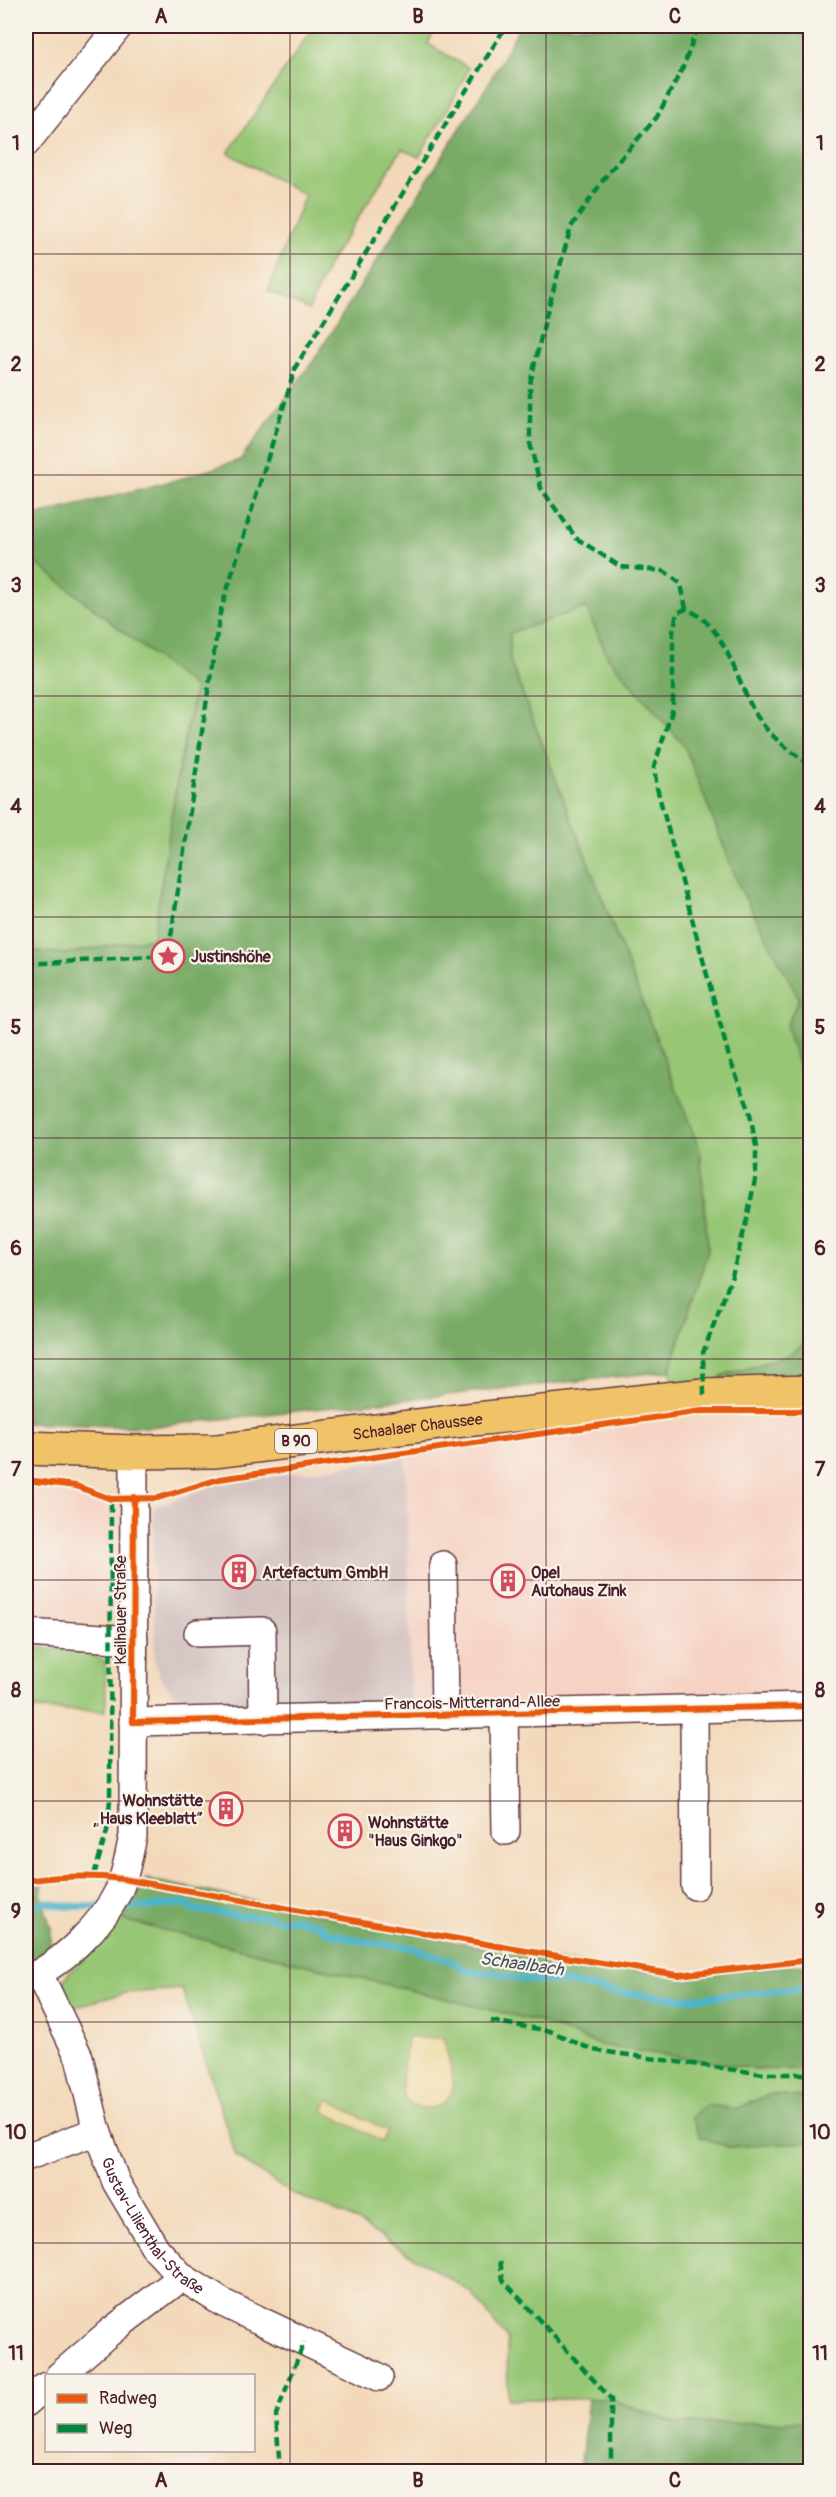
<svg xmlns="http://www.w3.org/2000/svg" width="836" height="2497" viewBox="0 0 836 2497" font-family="Pangolin,sans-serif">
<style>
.built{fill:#f6d2c4}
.industrial{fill:#d1bfbe}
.green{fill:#97c675;stroke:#707250;stroke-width:1.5}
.forest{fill:#79ab66;stroke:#626548;stroke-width:1.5}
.sand{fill:#eeda9e;stroke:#9c7c64;stroke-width:1.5}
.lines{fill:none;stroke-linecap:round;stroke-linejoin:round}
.stream{stroke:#4ab3c9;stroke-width:7}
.minor-casing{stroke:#633b40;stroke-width:30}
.major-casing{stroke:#633b40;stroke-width:36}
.minor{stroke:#fff;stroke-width:27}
.major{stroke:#f0c369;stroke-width:33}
.quiet{stroke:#00873e;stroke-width:4.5;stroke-dasharray:9 4.5;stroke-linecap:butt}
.cycleway-casing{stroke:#f7f3e8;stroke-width:10}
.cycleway{stroke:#e8590c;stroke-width:6}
.grid{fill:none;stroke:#4a1f2b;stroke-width:1.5;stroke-opacity:0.55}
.labels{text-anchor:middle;stroke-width:4.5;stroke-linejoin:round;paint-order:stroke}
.shield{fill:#f7f3e8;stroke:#7e5f64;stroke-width:1.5}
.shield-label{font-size:15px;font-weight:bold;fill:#4a1f2b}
.poi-label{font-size:16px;font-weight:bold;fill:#4a1f2b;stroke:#f7f3e8;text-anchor:start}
.street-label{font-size:16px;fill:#4a1f2b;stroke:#f7f3e8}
.water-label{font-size:18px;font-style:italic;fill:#4a5362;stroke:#f7f3e8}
.neatline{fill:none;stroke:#4a1f2b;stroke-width:2}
.grid-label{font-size:20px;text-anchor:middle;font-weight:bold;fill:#4a1f2b}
</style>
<rect width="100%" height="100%" fill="#f7f3e8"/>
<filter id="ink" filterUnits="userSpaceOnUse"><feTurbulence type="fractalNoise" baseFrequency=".0167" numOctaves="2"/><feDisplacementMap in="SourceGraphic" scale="12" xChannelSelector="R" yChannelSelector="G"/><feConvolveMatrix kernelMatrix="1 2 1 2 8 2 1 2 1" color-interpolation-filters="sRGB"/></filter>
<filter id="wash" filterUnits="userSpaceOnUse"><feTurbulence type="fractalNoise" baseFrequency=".008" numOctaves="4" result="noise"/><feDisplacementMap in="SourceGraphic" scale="24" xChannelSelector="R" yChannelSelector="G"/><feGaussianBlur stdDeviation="1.35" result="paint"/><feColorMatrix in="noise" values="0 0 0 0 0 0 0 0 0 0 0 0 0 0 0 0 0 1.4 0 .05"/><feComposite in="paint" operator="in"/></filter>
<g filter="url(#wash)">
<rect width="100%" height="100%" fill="#f3d9ba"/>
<path class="built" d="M 810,1418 L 810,1692 L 201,1710 L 201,1704 L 184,1703 L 171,1695 L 160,1682 L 153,1663 L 152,1621 L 26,1618 L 26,1483 L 56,1486 L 101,1504 L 156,1505 L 210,1485 L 238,1479 L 423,1453 L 674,1422 Z"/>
<path class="industrial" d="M 406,1458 L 411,1705 L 201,1710 L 201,1704 L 179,1699 L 159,1676 L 155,1660 L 153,1508 L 218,1484 Z"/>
<g class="green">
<path d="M 314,26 L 420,26 L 433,33 L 428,44 L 469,68 L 452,102 L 419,157 L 402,149 L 329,263 L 309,310 L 268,291 L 305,195 L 228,153 Z"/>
<path d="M 26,555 L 195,688 L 179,767 L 153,938 L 64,954 L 26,950 Z"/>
<path d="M 586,607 L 608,657 L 684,745 L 740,888 L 799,998 L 786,1027 L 810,1098 L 810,1340 L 790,1354 L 722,1376 L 718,1382 L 672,1385 L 670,1371 L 708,1251 L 700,1151 L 510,661 L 510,633 Z"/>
<path d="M 26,1648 C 54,1649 80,1647 105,1661 L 106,1711 L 26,1709 Z"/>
<path d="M 123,1920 L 540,2022 L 600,2045 L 756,2069 L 810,2069 L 810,2098 L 770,2094 L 736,2109 L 706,2105 L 728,2147 L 810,2142 L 810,2421 L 677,2424 L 611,2399 L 508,2399 L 507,2339 L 471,2292 L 349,2217 L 287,2191 L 236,2156 L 182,1989 L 126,1993 L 70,2008 C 64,1998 62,1988 65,1977 Z"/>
</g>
<g class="forest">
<path d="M 520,26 L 810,26 L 810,1098 L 786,1027 L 799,998 L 740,888 L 684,745 L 608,657 L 586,607 L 510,633 L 510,661 L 700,1151 L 708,1251 L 670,1371 L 147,1427 L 26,1423 L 26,950 L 64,954 L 153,938 L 179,767 L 195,688 L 26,555 L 26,518 L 180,479 L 240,460 L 314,360 L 487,86 Z"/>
<path d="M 810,1340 L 810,1377 L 718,1382 L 722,1376 L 790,1354 Z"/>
<path d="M 146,1879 L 519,1955 L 682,1976 L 810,1964 L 810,2069 L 756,2069 L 600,2045 L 540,2022 L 123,1920 Z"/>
<path d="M 43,1884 L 41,1895 L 51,1928 L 51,1947 L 26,1967 L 26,1888 Z"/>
<path d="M 770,2094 L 810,2098 L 810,2142 L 728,2147 L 700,2137 L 691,2117 L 706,2105 L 736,2109 Z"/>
<path d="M 588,2399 L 611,2399 L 677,2424 L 810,2421 L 810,2471 L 580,2471 Z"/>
</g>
<g class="sand">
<path d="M 407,2038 L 443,2038 C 446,2050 455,2077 453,2088 C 447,2115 405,2114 402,2089 C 401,2073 406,2054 407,2038 Z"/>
<path d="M 328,2100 L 388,2131 L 382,2142 L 323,2111 Z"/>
</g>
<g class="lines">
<g class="stream">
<path d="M 118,1907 L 151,1907 L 183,1903 L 195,1910 L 252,1917 L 265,1916 L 277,1920 L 295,1919 L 320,1925 L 326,1932 L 360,1941 L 409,1947 L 451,1961 L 470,1972 L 496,1973 L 516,1979 L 569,1983 L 614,1992 L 687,1999 L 810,1988"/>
<path d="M 26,1910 L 45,1902 L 63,1906 L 101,1907"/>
</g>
</g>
</g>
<g filter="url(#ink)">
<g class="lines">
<g class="minor-casing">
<g id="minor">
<path d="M 26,143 L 119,26"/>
<path d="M 443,1565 L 445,1716"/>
<path d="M 26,1633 L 134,1640"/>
<path d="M 198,1633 L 262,1631 L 263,1720"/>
<path d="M 694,1710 L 695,1886"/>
<path d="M 504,1714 L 506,1831"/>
<path d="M 133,1722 L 810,1706"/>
<path id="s1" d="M 39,1974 L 79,2057 L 97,2131 L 116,2182 L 156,2249 L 182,2277 L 223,2303 L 379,2377"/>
<path d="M 26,1979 C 61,1965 102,1925 119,1890 C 126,1873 129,1854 133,1836 L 134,1452"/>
<path d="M 26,2157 L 97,2131"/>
<path d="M 59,2376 L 110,2332 L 182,2277"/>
<path d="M 26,2403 L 46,2386"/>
</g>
</g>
<g class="major-casing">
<g id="major">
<path id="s2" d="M 26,1448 L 134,1452 L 216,1451 L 456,1421 L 704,1395 L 810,1392"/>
</g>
</g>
<use href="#minor" class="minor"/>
<use href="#major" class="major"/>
<g class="quiet">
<path d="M 686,609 L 681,584 L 664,571 L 621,567 L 576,538 L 541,488 L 530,443 L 530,384 L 546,316 L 571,227 L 608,173 L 657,117 L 684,65 L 698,26"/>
<path d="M 26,964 L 168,956 L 220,613 L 296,366 L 506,26"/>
<path d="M 704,1395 L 703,1353 L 732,1276 L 747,1219 L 756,1175 L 756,1146 L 749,1109 L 729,1057 L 657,788 L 654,767 L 673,708 L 673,632 L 677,613 L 686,609 C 728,625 736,686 759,719 C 772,739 791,751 810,765"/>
<path d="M 94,1875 L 107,1831 L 110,1800 L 111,1499"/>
<path d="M 491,2021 L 550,2031 L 593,2050 L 764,2074 L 810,2074"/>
<path d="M 500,2261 L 503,2280 L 611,2399 L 611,2472"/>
<path d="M 280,2472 L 276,2415 L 304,2342"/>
</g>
<g class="cycleway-casing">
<g id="cycleway">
<path d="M 26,1480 L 76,1486 L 111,1499 L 158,1498 L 219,1479 L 702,1411 L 810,1411"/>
<path d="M 134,1497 L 133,1722 L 810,1706"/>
<path d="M 26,1881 C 58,1876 90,1875 123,1879 L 514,1949 L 678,1975 L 810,1960"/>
</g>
</g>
<use href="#cycleway" class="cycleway"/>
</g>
</g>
<path class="grid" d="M 290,26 L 290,2472M 546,26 L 546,2472M 26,254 L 810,254M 26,475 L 810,475M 26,696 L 810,696M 26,917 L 810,917M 26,1138 L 810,1138M 26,1359 L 810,1359M 26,1580 L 810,1580M 26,1801 L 810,1801M 26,2022 L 810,2022M 26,2243 L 810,2243"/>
<defs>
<g id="sight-ring" transform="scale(1.725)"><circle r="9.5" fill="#f7f3e8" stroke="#d1495b" stroke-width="1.5"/><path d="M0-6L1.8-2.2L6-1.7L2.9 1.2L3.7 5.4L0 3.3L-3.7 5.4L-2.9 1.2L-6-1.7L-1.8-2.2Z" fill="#d1495b"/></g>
<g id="building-ring" transform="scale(1.725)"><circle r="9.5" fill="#f7f3e8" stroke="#d1495b" stroke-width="1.5"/><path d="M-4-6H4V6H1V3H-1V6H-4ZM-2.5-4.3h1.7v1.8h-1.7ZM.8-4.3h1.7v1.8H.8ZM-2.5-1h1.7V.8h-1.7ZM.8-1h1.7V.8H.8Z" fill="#d1495b"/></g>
</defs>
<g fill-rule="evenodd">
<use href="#sight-ring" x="168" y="956"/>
<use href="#building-ring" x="239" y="1572"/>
<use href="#building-ring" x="508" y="1581"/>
<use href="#building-ring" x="226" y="1809"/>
<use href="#building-ring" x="345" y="1831"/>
</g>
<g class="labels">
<rect class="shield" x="275" y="1429" width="42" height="24" rx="4.5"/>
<g class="shield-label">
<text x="296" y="1446">B 90</text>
</g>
<g class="poi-label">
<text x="191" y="962">Justinshöhe</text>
<text x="262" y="1578">Artefactum GmbH</text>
<text x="531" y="1578">Opel<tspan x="531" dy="18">Autohaus Zink</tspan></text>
<text x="203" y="1806" text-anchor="end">Wohnstätte<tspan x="203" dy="18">„Haus Kleeblatt“</tspan></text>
<text x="368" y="1828">Wohnstätte<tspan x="368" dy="18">"Haus Ginkgo"</tspan></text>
</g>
<g class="street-label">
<text dy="6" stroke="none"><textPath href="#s2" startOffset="393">Schaalaer Chaussee</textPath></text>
<text transform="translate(120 1610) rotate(-90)" y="6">Keilhauer Straße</text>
<text transform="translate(472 1702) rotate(-1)" y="6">Francois-Mitterrand-Allee</text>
<text dy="6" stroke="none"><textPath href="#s1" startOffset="280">Gustav-Lilienthal-Straße</textPath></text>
</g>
<g class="water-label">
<text transform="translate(522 1964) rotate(8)" y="6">Schaalbach</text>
</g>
</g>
<rect width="836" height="2497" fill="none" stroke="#f7f3e8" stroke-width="66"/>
<rect x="45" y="2374" width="210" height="78" fill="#f7f3e8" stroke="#b29e9c" stroke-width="1.5"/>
<rect x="57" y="2394" width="30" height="9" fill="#e8590c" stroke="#b29e9c" stroke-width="1.5"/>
<text x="99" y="2404" font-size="18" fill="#4a1f2b">Radweg</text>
<rect x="57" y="2424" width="30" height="9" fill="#00873e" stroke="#b29e9c" stroke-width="1.5"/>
<text x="99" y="2434" font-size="18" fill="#4a1f2b">Weg</text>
<rect x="33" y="33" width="770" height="2431" class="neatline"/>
<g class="grid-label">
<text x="161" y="23">A</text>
<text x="418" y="23">B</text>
<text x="675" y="23">C</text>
<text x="16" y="150">1</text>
<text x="820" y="150">1</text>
<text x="16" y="371">2</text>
<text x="820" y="371">2</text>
<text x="16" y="592">3</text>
<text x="820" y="592">3</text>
<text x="16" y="813">4</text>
<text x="820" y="813">4</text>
<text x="16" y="1034">5</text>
<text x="820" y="1034">5</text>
<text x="16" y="1255">6</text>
<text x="820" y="1255">6</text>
<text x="16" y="1476">7</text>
<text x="820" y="1476">7</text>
<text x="16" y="1697">8</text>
<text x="820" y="1697">8</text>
<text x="16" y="1918">9</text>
<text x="820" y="1918">9</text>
<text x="16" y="2139">10</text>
<text x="820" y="2139">10</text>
<text x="16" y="2360">11</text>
<text x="820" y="2360">11</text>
<text x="161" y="2487">A</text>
<text x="418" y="2487">B</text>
<text x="675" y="2487">C</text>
</g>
</svg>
